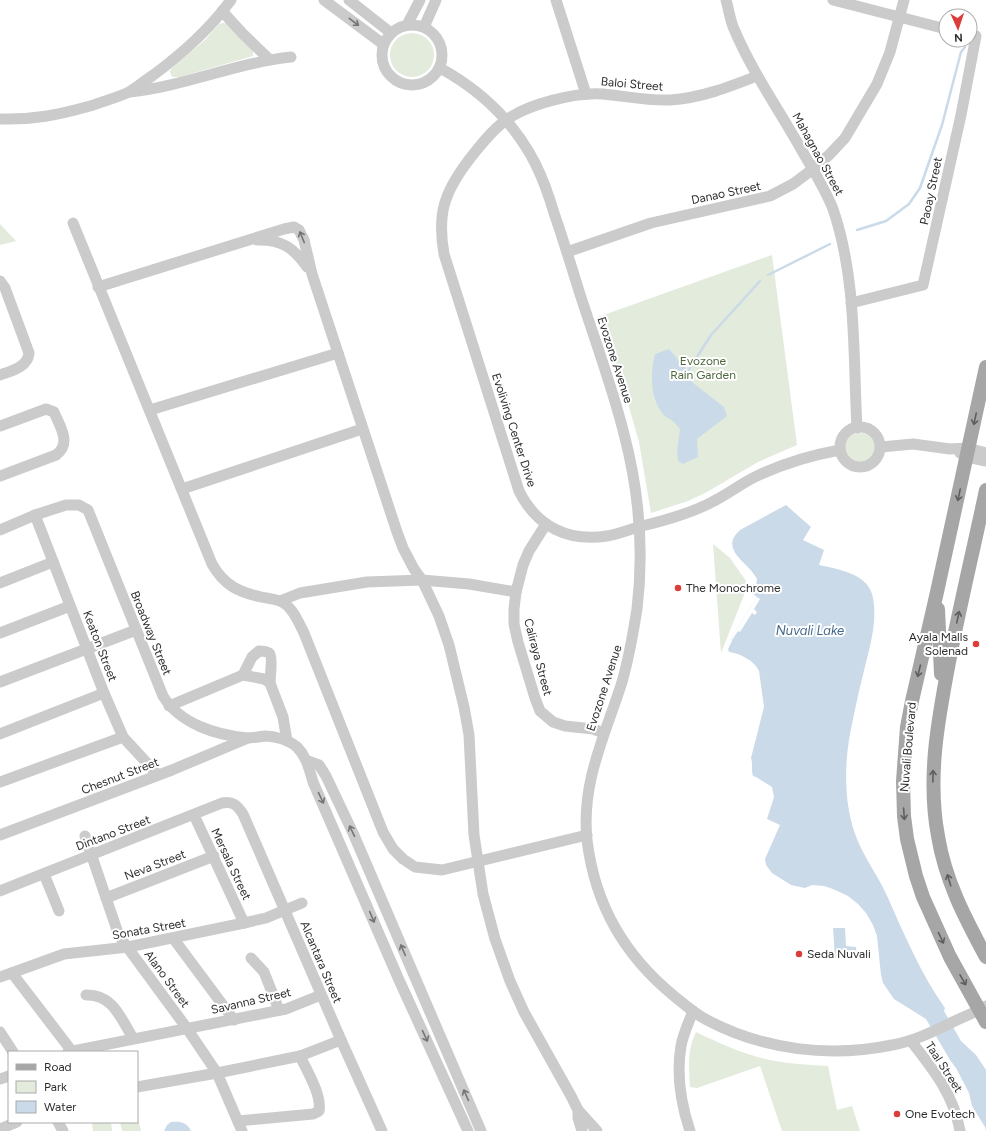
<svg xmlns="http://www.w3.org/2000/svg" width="986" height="1131" viewBox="0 0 986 1131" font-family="Figtree,sans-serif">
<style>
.green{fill:#e3ebdc}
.water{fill:#cadae9}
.pier{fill:#fff}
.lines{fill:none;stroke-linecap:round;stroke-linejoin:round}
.stream{stroke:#cadae9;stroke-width:2.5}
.minor{stroke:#cbcbcb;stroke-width:11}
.major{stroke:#a6a6a6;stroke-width:14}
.oneway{stroke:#757575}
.oneway2{stroke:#5e5e5e}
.poi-dot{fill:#db3e3a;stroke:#fff;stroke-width:1.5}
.labels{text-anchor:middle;stroke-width:4;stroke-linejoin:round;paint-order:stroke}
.street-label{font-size:12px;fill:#2e2e2e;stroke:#fff}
.park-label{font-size:12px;fill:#4d673e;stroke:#fff}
.poi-label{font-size:12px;fill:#2e2e2e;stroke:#fff;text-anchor:start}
.water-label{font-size:13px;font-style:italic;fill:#41678b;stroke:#fff}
</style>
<rect width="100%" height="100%" fill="#fff"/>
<g class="green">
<path d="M 223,23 L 226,23 L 253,50 L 253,56 L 180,77 L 173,77 L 171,75 L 170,71 L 172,68 L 205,40 L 219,24 Z"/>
<circle cx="412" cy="55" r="22"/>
<path d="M 0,224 L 16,241 L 0,245 Z"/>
<path d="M 772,255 L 797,445 L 758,462 L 707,492 L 688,501 L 651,513 L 639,442 L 627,400 L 598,317 Z"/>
<circle cx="860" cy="448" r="15"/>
<path d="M 713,544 L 730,558 L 746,581 L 746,590 L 721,653 Z"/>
<path d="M 696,1032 C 721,1044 747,1056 775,1061 C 793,1064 810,1065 828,1066 L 837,1110 L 852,1106 L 860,1131 L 782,1131 L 760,1066 L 697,1088 L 690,1087 C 689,1068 687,1050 696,1032 Z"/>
<path d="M 137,1118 L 138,1118 L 141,1131 L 122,1131 L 120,1122 L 137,1122 Z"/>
<path d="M 92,1122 L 111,1122 L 112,1131 L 93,1131 Z"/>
</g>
<g class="water">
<path d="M 669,349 L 688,371 L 690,379 L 693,383 L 724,407 L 727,416 L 697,439 L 698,457 L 683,464 L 678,461 L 677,451 L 680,429 C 678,427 676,424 674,422 C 671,419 666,418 664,415 C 650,400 650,373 655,354 Z"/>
<path d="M 786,505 L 811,527 L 803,540 L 824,550 L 819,565 C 837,569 866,573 872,594 C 879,620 869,649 863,675 C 858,694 854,714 850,734 C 844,767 844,807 857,839 C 865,859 879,877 888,898 C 904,934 922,976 945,1008 L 944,1011 L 961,1041 L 976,1055 L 986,1070 L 986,1131 L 985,1127 L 972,1106 L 969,1093 L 956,1068 L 950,1060 L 926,1019 L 894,999 L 883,983 L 881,975 L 877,936 L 873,925 L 866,913 L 858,904 L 848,896 L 833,889 L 824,886 L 812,885 L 805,888 L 791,885 L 772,873 L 766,865 L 765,859 L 780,825 L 767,819 L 774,797 L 772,787 L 756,777 L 753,776 C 751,770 753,763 751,758 L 764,707 L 759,671 C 755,661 739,653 729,652 L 728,649 L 732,641 L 731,638 L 757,597 L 752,593 L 756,586 L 757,579 C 749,562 718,550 740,530 Z"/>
<path d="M 833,928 L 845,928 L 846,946 L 856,947 L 857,958 L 835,958 Z"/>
<path d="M 171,1122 C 180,1121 187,1122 191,1131 L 164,1131 L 167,1125 Z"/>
</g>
<path class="pier" d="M 757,597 L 760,599 L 754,609 L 757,612 L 755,615 L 752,613 L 740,632 L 738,631 L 732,640 L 731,638 Z"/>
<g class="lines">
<g class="stream">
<path d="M 857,230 L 886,221 L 909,204 L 920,188 L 942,125 L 961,52 L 965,47"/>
<path d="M 768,275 L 830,244"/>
<path d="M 688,371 L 711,335 L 760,281"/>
</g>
<g class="minor">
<path d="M 324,0 L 383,44"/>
<path d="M 349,0 L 391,33"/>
<path d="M 556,0 L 586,94"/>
<path d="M 726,0 C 729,10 730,20 734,29 C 753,74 782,114 805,156 C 815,173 826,191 833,209 C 857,279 853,356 857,428"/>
<path d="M 833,0 L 946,29"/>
<path d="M 222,11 L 243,34 L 269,59"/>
<circle cx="412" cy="55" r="30"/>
<path d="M 407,25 L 420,0"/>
<path d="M 424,27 L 436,0"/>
<path d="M 440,68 C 480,90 514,122 535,163 C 543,179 549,196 554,213 C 563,239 571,265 579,291 C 594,338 612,386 624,434 C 639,491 644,551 637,609 C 633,634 629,658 622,682 C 605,736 581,782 587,840 C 595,905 624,955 674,996 C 685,1005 695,1014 707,1020 C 764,1050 830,1058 892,1045 C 915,1041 934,1031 955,1021 C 966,1016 976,1012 986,1006"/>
<path d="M 757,76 C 729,87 701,98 670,100 C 648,101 625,96 603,94 C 576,92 527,104 505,121 C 491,131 479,147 468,161 C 444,193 437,214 444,254 L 519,491 C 537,527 568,542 607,536 C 619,534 631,529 642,526 C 667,520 692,513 714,501 C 730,493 743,482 759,475 C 785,463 812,455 840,450"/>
<path d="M 130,92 C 185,86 236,63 291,57"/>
<path d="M 0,119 C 33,120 58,115 90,106 C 102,102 115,98 127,93 C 136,88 144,81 152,76 C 182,54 209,30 231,0"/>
<path d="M 73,223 L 212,564 C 224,585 238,592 261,597 C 267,598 274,599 280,601 C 292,606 298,621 304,633 L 383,832 L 393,849 L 403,859 L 415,867 L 442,870 L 587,835"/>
<path d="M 257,240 C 281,239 294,248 307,267"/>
<path d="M 567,252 L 651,223 L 770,196 L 793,184 L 813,169 L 829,155 L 845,138 L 877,84 L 890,52 L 904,0"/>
<path d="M 0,281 L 5,288 L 29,353 C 28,367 11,371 0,375"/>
<path d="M 98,287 L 284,229 L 294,227 L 299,230 L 304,240 L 312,274 L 397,532 L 403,548 L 414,569 L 422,580 L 439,616 L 449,645 L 464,707 L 469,735 L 474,835 L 483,894 L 495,939 L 510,981 L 524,1012 L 571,1096 L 578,1110 L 578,1118 L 582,1131"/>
<path d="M 851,303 L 923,285 L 961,115 L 976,36 L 970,35"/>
<path d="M 150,410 L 338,353"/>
<path d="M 0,426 L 46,409 L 54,412 C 60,427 72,443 56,455 L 0,476"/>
<circle cx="860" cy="447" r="20"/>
<path d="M 881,447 L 913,444 L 950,449 L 968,448 L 986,453"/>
<path d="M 960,453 L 967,457 L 986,461"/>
<path d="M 182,489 L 362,429"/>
<path d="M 35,515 L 104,693 L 123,737 L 158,775"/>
<path d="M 546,524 L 529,551 L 523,565 L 516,592 L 514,609 L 514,624 L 518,642 L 535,698 L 540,711 L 553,722 L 565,726 L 593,729 L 604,733"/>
<path d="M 0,530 L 35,515 L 66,505 L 79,505 L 88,510 L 163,696 C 180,724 216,735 247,738 C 253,738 259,737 265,736 C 275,736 289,740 297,747 C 307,757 309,769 313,782 L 399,980 L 468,1131"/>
<path d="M 0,583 L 53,562"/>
<path d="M 280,601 L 300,593 L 367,582 L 422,580 L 469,584 L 516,592"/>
<path d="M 0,633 L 70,606"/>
<path d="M 243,675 L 252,657 L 259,651 C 262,651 266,651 269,653 C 273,656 270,677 270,683"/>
<path d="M 0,682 L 136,630"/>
<path d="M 169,706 L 243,675 L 264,679 L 270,683 L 283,717 L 287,741"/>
<path d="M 0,734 L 104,693"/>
<path d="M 308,761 L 319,765 L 326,776 L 353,833 L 481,1131"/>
<path d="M 0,782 L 123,737"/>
<path d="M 194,815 L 244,923"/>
<path d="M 0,835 L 172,770 L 248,738"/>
<path d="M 85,836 L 118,933 L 122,940 L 186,1027 L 217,1073 L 242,1131"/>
<path d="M 44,874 L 59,911"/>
<path d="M 0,891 L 222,803 C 233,801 237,805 243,814 L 341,1040 L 382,1131"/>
<path d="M 106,898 L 214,856"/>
<path d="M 173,938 L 234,1020"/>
<path d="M 251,958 L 264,972 L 279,1010"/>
<path d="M 12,973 L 71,1050"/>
<path d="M 0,977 L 64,954 L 128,947 L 244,923 L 266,918 L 302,903"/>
<path d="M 86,995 C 113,994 121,1019 133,1038"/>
<path d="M 0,1032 L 13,1052"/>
<path d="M 911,1041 C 933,1069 954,1095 960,1131"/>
<path d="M 68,1052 L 286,1009 L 321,995"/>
<path d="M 0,1079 L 9,1076"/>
<path d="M 137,1087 L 217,1073 L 300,1056 L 341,1040"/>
<path d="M 578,1110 L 597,1131"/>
<path d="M 238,1121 L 313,1114 L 319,1111 C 322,1095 307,1071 300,1056"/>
<path d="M 58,1122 L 63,1131"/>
<path d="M 0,1129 L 17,1122"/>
<path d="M 690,1131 C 681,1104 676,1075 681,1046 C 683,1034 689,1022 693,1011"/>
</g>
<g class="major">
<path d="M 986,367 L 937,592 L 912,701 L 907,727 L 903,781 L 904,816 L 907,839 L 916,876 L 923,897 L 950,957 L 986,1022"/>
<path d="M 986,490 C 974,547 960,605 949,662 C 938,720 927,778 938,836 C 945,880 965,918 986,957"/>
<path d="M 938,609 L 941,674"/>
</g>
</g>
<defs><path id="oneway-shaft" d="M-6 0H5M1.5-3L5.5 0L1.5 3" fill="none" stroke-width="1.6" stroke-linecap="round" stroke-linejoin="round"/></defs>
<g class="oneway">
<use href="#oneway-shaft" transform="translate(354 22) rotate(37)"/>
<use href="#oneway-shaft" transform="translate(302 237) rotate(-112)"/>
<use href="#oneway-shaft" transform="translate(321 798) rotate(65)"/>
<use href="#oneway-shaft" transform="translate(352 831) rotate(-115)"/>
<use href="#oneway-shaft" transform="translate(372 917) rotate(67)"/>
<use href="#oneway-shaft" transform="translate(403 950) rotate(-113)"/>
<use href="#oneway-shaft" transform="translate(425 1036) rotate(65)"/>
<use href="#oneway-shaft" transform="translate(466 1095) rotate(-114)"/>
</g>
<g class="oneway2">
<use href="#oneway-shaft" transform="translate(975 419) rotate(102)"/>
<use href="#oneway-shaft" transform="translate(959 495) rotate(102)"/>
<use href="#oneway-shaft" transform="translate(958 617) rotate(-78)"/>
<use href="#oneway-shaft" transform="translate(919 671) rotate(104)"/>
<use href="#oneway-shaft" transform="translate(933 776) rotate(-89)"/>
<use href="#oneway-shaft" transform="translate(904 814) rotate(86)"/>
<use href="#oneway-shaft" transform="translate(949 880) rotate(-107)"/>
<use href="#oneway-shaft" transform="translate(941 938) rotate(65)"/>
<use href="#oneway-shaft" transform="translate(963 980) rotate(60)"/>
</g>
<g class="poi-dot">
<circle cx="678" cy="588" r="4"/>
<circle cx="976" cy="644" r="4"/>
<circle cx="799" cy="954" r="4"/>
<circle cx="897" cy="1114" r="4"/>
</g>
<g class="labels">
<g class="street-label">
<text transform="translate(632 84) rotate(5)" y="4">Baloi Street</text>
<text transform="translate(818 154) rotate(61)" y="4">Mahagnao Street</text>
<text transform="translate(931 191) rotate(-78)" y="4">Paoay Street</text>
<text transform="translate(726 193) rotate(-12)" y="4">Danao Street</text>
<text transform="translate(615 360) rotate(72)" y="4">Evozone Avenue</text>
<text transform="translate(514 430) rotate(72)" y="4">Evoliving Center Drive</text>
<text transform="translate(151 633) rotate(68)" y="4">Broadway Street</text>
<text transform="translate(100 646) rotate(69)" y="4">Keaton Street</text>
<text transform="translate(538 657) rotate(75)" y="4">Caliraya Street</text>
<text transform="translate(604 688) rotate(-72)" y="4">Evozone Avenue</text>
<text transform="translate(908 747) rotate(-85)" y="4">Nuvali Boulevard</text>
<text transform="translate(120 776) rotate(-21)" y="4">Chesnut Street</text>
<text transform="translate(113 833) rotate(-21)" y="4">Dintano Street</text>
<text transform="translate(231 864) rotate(65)" y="4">Mersala Street</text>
<text transform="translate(155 865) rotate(-21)" y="4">Neva Street</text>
<text transform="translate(149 929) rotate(-10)" y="4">Sonata Street</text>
<text transform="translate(321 962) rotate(67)" y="4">Alcantara Street</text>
<text transform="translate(167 979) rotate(54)" y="4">Alano Street</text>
<text transform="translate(251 1001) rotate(-13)" y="4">Savanna Street</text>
<text transform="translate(944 1067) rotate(57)" y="4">Taal Street</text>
</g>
<g class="park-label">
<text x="703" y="365">Evozone<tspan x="703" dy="14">Rain Garden</tspan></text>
</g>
<g class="poi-label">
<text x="686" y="592">The Monochrome</text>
<text x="968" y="641" text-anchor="end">Ayala Malls<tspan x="968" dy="14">Solenad</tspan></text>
<text x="807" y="958">Seda Nuvali</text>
<text x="905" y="1118">One Evotech</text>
</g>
<g class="water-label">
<text x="810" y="635">Nuvali Lake</text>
</g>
</g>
<rect x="8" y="1051" width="130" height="72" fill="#ffffff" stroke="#ababab"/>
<rect x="16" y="1064" width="20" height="6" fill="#a6a6a6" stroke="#ababab"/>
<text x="44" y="1071" font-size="12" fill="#2e2e2e">Road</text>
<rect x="16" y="1081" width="20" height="12" fill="#e3ebdc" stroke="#ababab"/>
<text x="44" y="1091" font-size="12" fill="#2e2e2e">Park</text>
<rect x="16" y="1101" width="20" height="12" fill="#cadae9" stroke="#ababab"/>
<text x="44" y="1111" font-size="12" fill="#2e2e2e">Water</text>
<g transform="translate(958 28) rotate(177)"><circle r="19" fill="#ffffff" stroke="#ababab"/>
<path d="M0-3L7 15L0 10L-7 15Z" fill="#db3e3a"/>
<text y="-6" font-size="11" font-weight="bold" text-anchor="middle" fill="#2e2e2e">N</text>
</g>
</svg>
